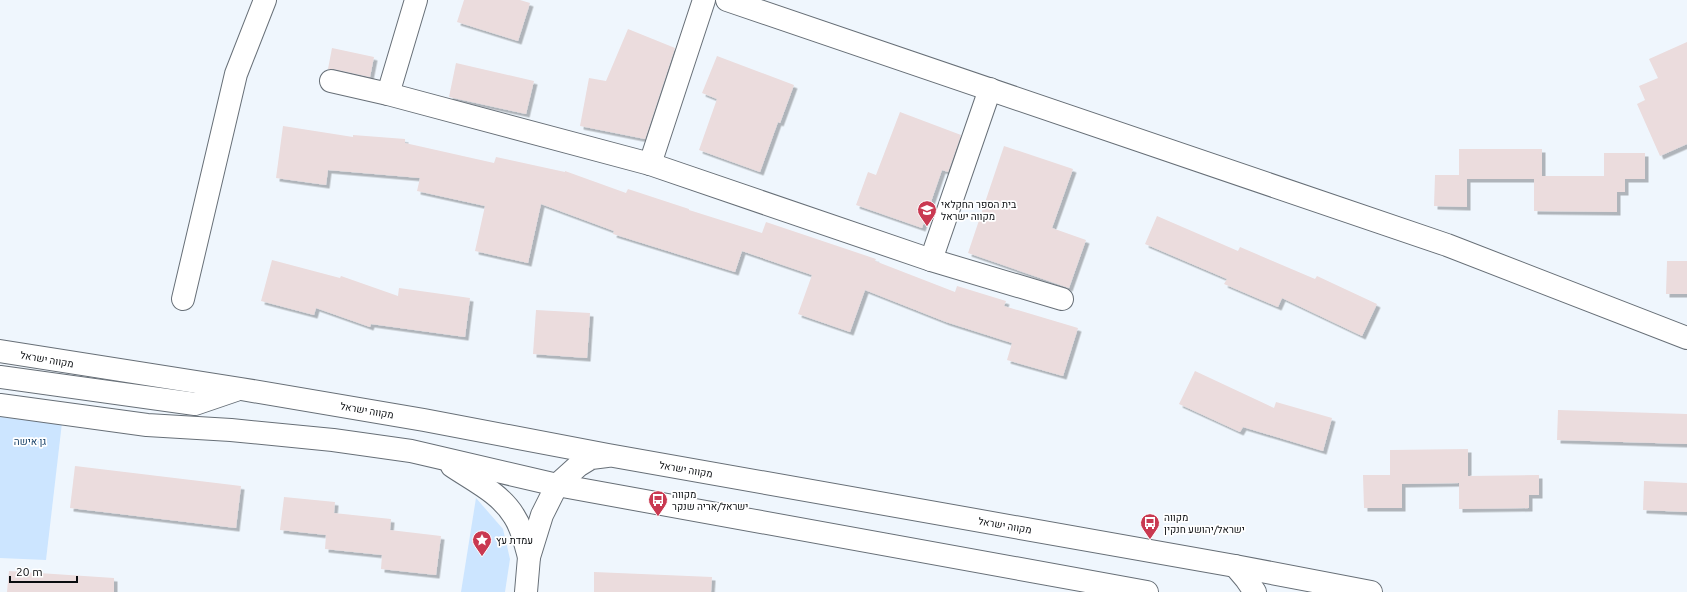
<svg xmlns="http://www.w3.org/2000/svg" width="1687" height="592" viewBox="0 0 1687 592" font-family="Ubuntu,Heebo,sans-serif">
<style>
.green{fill:#cce5ff}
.building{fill:#ebdcdd;filter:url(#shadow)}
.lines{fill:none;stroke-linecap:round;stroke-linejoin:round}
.street-casing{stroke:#676f77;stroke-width:24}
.secondary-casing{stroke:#676f77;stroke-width:24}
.street{stroke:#fff;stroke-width:22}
.secondary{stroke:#fff;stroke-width:22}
.labels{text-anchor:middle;stroke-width:3.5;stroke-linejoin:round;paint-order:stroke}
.poi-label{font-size:10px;fill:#090c0f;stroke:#fff;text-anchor:start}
.street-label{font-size:10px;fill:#090c0f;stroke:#fff}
.park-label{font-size:10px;fill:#123d65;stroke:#fff}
</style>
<defs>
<filter id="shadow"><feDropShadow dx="3.5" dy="3.5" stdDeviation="0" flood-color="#0004"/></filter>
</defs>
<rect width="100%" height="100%" fill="#eff6fd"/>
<g class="green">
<path d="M 0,405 L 63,414 L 46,560 L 0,558 Z"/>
<path d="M 476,498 L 503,529 L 510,559 L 505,592 L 461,592 Z"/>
</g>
<g class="building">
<path d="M 464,0 L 520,0 L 530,3 L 518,41 L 457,22 Z"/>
<path d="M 628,29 L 675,48 L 645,139 L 580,126 L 589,78 L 606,81 Z"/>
<path d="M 1687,42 L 1687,144 L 1660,156 L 1637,104 L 1645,100 L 1639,86 L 1658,78 L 1649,59 Z"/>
<path d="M 332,48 L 374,57 L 370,77 L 334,69 L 328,69 Z"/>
<path d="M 717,56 L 794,85 L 780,123 L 778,122 L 760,172 L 699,150 L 717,99 L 702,93 Z"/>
<path d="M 456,63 L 534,81 L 526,114 L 449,97 Z"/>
<path d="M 900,112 L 961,135 L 948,172 L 942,170 L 922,228 L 856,205 L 868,172 L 876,175 Z"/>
<path d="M 283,126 L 353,137 L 353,135 L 405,139 L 405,143 L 494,163 L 496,157 L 565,172 L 565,171 L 626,193 L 628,189 L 689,209 L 689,210 L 762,233 L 766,222 L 876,259 L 875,261 L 955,292 L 957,286 L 1006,301 L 1004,306 L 1078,328 L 1063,376 L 1007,360 L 1012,343 L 946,322 L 865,290 L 850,332 L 798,314 L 812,275 L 742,251 L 735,272 L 613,234 L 614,231 L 541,204 L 528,263 L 475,251 L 485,206 L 417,191 L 420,178 L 328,170 L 326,185 L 276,178 Z"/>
<path d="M 1004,146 L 1073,169 L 1052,228 L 1086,240 L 1069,288 L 968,253 Z"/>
<path d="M 1459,149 L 1542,149 L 1542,176 L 1604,176 L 1604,153 L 1645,153 L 1645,179 L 1625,179 L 1625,192 L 1617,192 L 1617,212 L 1534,211 L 1534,179 L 1467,179 L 1467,207 L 1434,206 L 1435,175 L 1459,175 Z"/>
<path d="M 1157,216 L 1238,251 L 1240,247 L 1315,279 L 1317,276 L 1377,304 L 1362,336 L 1282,298 L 1278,307 L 1224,284 L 1227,279 L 1145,244 Z"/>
<path d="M 272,260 L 340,278 L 341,276 L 398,296 L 399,288 L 470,298 L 465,337 L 371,324 L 370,327 L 316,308 L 314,315 L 261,301 Z"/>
<path d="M 1667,261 L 1687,261 L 1687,294 L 1666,294 Z"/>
<path d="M 536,310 L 590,313 L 587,358 L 533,354 Z"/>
<path d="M 1195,371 L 1274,408 L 1276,402 L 1332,418 L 1323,451 L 1243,427 L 1240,432 L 1179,404 Z"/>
<path d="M 1558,410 L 1687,414 L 1687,444 L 1557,440 Z"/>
<path d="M 1468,449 L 1468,476 L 1539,475 L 1539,495 L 1529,495 L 1529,508 L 1459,509 L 1459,483 L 1402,484 L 1402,508 L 1364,508 L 1363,475 L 1390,475 L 1390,450 Z"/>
<path d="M 75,466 L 241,486 L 236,528 L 70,508 Z"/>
<path d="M 1644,481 L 1687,483 L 1687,512 L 1643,510 Z"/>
<path d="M 284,497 L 335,502 L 334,513 L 391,519 L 390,530 L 441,536 L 436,575 L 381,569 L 382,555 L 325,549 L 326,535 L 280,530 Z"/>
<path d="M 9,571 L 114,578 L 114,592 L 7,592 Z"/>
<path d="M 594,572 L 712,577 L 711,592 L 594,592 Z"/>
</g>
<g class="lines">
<g class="street-casing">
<g id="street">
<path d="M 727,0 L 1447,245 L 1687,338"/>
<path d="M 331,81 L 388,94 L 650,164 L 931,260 L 1062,299"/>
<path d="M 388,94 L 416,0"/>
<path d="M 650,164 L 704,0"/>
<path d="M 931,260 L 990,89"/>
<path d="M 183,299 L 236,74 L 265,0"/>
</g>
</g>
<g class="secondary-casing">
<g id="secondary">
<path d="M 0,351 L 241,389 L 424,420 L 608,455 L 1235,566 L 1371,592"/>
<path d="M 0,377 L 195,404 L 236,390"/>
<path d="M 0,405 L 147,425 L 231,430 L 333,440 L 411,451 L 557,485 L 1147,592"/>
<path d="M 452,466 C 474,481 500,493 514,516 C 522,528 525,543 529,557"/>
<path d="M 1235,566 L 1246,579 L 1255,592"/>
<path d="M 526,592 L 529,557 L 542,515 L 557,485 L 578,466 L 591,458 L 607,456"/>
</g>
</g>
<use href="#street" class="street"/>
<use href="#secondary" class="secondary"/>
</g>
<defs>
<g id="school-pin" transform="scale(1)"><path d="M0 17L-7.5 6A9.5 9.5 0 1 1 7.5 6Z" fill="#c93951" stroke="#fff"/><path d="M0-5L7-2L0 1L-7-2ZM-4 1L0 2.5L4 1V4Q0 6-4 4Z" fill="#fff"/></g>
<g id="bus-pin" transform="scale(1)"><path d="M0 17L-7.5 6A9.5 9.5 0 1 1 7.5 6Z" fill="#c93951" stroke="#fff"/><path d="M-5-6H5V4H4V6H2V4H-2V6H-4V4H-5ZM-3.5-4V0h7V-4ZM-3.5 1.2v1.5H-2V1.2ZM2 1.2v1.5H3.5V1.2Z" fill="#fff"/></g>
<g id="sight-pin" transform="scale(1)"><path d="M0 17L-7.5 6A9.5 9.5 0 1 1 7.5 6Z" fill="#c93951" stroke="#fff"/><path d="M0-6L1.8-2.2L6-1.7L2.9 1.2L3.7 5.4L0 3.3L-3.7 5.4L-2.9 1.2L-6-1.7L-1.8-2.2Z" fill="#fff"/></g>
</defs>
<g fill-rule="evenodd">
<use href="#school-pin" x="927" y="210"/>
<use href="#bus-pin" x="658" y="500"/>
<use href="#bus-pin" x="1150" y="523"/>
<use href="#sight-pin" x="482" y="540"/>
</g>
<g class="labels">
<g class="poi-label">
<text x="941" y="208">בית הספר החקלאי<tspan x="941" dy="12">מקווה ישראל</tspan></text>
<text x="672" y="498">מקווה<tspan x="672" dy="12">ישראל/אריה שנקר</tspan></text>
<text x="1164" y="521">מקווה<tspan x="1164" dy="12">ישראל/יהושע חנקין</tspan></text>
<text x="496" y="544">עמדת עץ</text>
</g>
<g class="street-label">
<text transform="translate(47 359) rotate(10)" y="4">מקווה ישראל</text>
<text transform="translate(367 410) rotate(10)" y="4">מקווה ישראל</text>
<text transform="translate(686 469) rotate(10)" y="4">מקווה ישראל</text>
<text transform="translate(1005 525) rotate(10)" y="4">מקווה ישראל</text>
</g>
<g class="park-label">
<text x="30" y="445">גן אישה</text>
</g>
</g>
<path d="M10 576v6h67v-6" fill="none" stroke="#090c0f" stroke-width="2"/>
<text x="16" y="576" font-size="12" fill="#090c0f" stroke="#ffffff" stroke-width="3" paint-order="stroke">20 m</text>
</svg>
